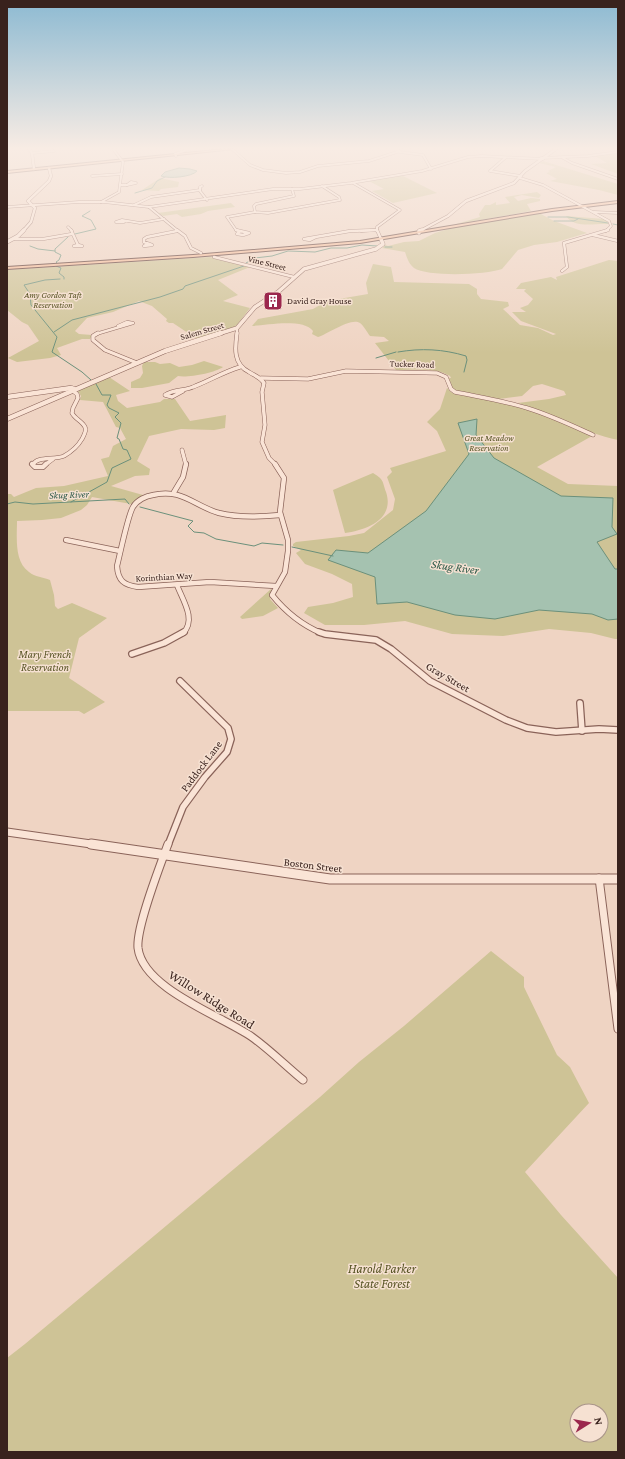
<svg xmlns="http://www.w3.org/2000/svg" width="625" height="1459" viewBox="0 0 625 1459" font-family="'Crimson Pro',serif">
<style>
.green{fill:#cec396;fill-rule:evenodd}
.water{fill:#a5c2b0;stroke:#6b907b}
.lines{fill:none;stroke-linecap:round;stroke-linejoin:round}
.stream{stroke:#6b907b;stroke-width:1}
.minor-far5-casing{stroke:#8a6359;stroke-width:3}
.minor-far4-casing{stroke:#8a6359;stroke-width:3.5}
.minor-far3-casing{stroke:#8a6359;stroke-width:4.5}
.minor-far2-casing{stroke:#8a6359;stroke-width:6}
.minor-far1-casing{stroke:#8a6359;stroke-width:8}
.minor-casing{stroke:#8a6359;stroke-width:9}
.tertiary-far4-casing{stroke:#8a6359;stroke-width:3.5}
.tertiary-far3-casing{stroke:#8a6359;stroke-width:4.5}
.tertiary-far2-casing{stroke:#8a6359;stroke-width:5.5}
.tertiary-far1-casing{stroke:#8a6359;stroke-width:9}
.tertiary-casing{stroke:#8a6359;stroke-width:11}
.primary-casing{stroke:#58342d;stroke-width:2}
.minor-far5{stroke:#fae4d6;stroke-width:2}
.minor-far4{stroke:#fae4d6;stroke-width:2.5}
.minor-far3{stroke:#fae4d6;stroke-width:3.5}
.minor-far2{stroke:#fae4d6;stroke-width:4.5}
.minor-far1{stroke:#fae4d6;stroke-width:5.5}
.minor{stroke:#fae4d6;stroke-width:7}
.tertiary-far4{stroke:#fae4d6;stroke-width:2.5}
.tertiary-far3{stroke:#fae4d6;stroke-width:3.5}
.tertiary-far2{stroke:#fae4d6;stroke-width:4.5}
.tertiary-far1{stroke:#fae4d6;stroke-width:7}
.tertiary{stroke:#fae4d6;stroke-width:9}
.primary{fill:#f4bb99;fill-rule:evenodd}
.labels{text-anchor:middle;stroke-width:3;stroke-linejoin:round;paint-order:stroke}
.far-street-label{font-size:9px;fill:#39221d;stroke:#f6e1d2}
.far-park-label{font-size:9px;font-style:italic;fill:#565323;stroke:#f6e1d2}
.far-poi-label{font-size:9px;fill:#39221d;stroke:#f6e1d2;text-anchor:start}
.far-water-label{font-size:10px;font-style:italic;fill:#2c5948;stroke:#f6e1d2}
.park-label{font-size:11px;font-style:italic;fill:#565323;stroke:#f6e1d2}
.street-label{font-size:11px;fill:#39221d;stroke:#f6e1d2}
.water-label{font-size:12px;font-style:italic;fill:#2c5948;stroke:#f6e1d2}
.near-street-label{font-size:13px;fill:#39221d;stroke:#f6e1d2}
.near-park-label{font-size:13px;font-style:italic;fill:#565323;stroke:#f6e1d2}
</style>
<rect width="100%" height="100%" fill="#efd4c3"/>
<g class="green">
<path d="M 615,153 L 618,154 L 618,174 L 591,164 L 607,163 L 595,156 Z"/>
<path d="M 543,161 L 618,184 L 618,195 L 599,190 L 550,181 L 557,179 L 546,173 L 550,172 L 548,171 L 556,167 L 539,163 Z"/>
<path d="M 401,175 L 437,193 L 393,203 L 372,191 L 384,189 L 367,180 Z"/>
<path d="M 160,178 L 179,182 L 178,187 L 161,189 L 159,191 L 123,189 L 142,190 Z"/>
<path d="M 537,192 L 541,195 L 539,198 L 522,195 L 514,197 L 518,201 L 531,198 L 540,199 L 540,201 L 527,204 L 531,211 L 453,225 L 480,217 L 479,214 L 485,205 L 490,205 L 496,202 L 496,205 L 510,203 L 505,197 Z"/>
<path d="M 231,203 L 235,207 L 208,211 L 201,214 L 182,217 L 177,214 L 163,216 L 158,213 Z"/>
<path d="M 539,213 L 554,221 L 587,233 L 557,242 L 534,245 L 518,250 L 502,269 C 486,275 427,277 414,268 C 409,264 407,258 405,252 L 382,248 L 385,245 L 388,246 L 404,242 L 419,241 L 435,233 L 448,229 Z"/>
<path d="M 566,216 L 604,219 L 607,221 L 608,224 C 595,223 575,229 566,216 Z"/>
<path d="M 210,257 L 250,267 L 218,280 L 238,295 L 223,301 L 250,308 L 237,325 L 232,328 L 197,339 L 173,323 L 169,323 L 166,321 L 167,319 L 152,306 L 139,301 L 113,312 L 87,318 L 75,331 L 79,334 L 92,335 L 90,339 L 82,339 L 57,348 L 61,355 L 50,358 L 17,362 L 8,358 L 39,341 L 28,325 L 22,322 L 7,310 L 7,270 Z"/>
<path d="M 609,260 L 618,261 L 618,440 C 583,433 552,413 518,403 L 549,399 L 566,395 L 564,391 L 542,384 L 533,386 L 522,396 L 499,399 L 455,391 L 452,388 L 449,378 L 451,378 L 450,376 C 435,367 414,370 396,370 L 375,343 L 389,341 L 384,337 L 370,336 C 367,332 364,326 360,323 C 351,317 328,334 318,337 L 312,334 L 313,331 C 304,318 266,325 252,326 L 258,319 L 313,309 L 327,301 L 368,294 L 366,283 L 373,264 L 391,267 L 394,282 L 469,284 L 477,289 L 477,294 L 481,299 L 508,302 L 509,306 L 503,309 L 520,325 L 538,328 L 553,335 L 556,334 L 521,321 L 512,312 L 526,312 L 520,308 L 528,305 L 533,299 L 524,291 L 526,289 L 516,289 L 521,283 L 551,277 L 557,280 L 556,277 Z"/>
<path d="M 204,361 L 223,367 C 215,373 187,378 178,376 L 169,383 L 142,388 L 131,388 L 131,382 L 140,378 L 143,373 L 142,366 L 144,362 L 155,362 L 160,364 L 170,363 L 179,367 L 192,365 Z"/>
<path d="M 109,377 L 130,391 L 116,395 L 118,401 L 127,408 L 160,402 L 164,399 L 175,399 L 190,421 L 226,415 L 225,428 L 214,430 L 181,429 L 149,436 L 137,461 L 150,469 L 149,475 L 135,476 L 111,486 L 143,495 L 131,504 L 92,497 L 87,505 L 81,510 L 61,518 L 42,520 L 17,521 C 17,537 14,562 29,572 C 35,577 43,577 50,580 L 54,595 L 55,606 L 58,609 L 72,603 L 107,618 L 79,638 L 69,678 L 105,702 L 84,714 L 79,711 L 7,711 L 7,494 L 11,494 L 14,497 L 36,488 L 64,486 L 108,476 L 101,459 L 109,457 L 113,446 L 126,439 L 120,428 L 116,427 L 103,402 L 80,400 L 81,396 L 78,391 Z"/>
<path d="M 447,388 L 451,392 L 458,395 L 493,399 L 551,416 L 592,436 L 537,467 L 568,484 L 618,486 L 618,639 L 615,639 L 591,633 L 549,629 L 503,636 L 452,634 L 405,621 L 364,625 L 325,625 L 304,613 L 308,607 L 333,603 L 353,597 L 352,584 L 332,574 L 305,564 L 296,553 L 301,550 L 293,546 L 293,544 L 296,542 L 349,536 L 364,533 L 393,510 L 395,499 L 387,477 L 392,472 L 390,468 L 446,451 L 437,431 L 427,422 L 440,409 Z"/>
<path d="M 373,473 C 384,480 382,480 386,492 C 395,519 367,530 345,533 L 333,490 Z"/>
<path d="M 271,589 L 270,599 L 278,608 L 263,616 L 242,619 L 240,617 Z"/>
<path d="M 491,951 L 524,977 L 524,987 L 557,1055 L 570,1067 L 589,1103 L 525,1172 L 561,1215 L 618,1278 L 618,1452 L 7,1452 L 7,1358 L 25,1344 L 320,1097 L 359,1062 L 404,1026 ZM 577,1411 L 601,1411 L 601,1435 L 577,1435 Z"/>
</g>
<g class="water">
<path d="M 179,168 L 190,169 L 197,171 C 192,177 169,179 161,176 L 165,172 Z"/>
<path d="M 477,419 L 476,435 L 494,458 L 561,496 L 613,498 L 612,527 L 617,534 L 597,542 L 615,569 L 618,569 L 618,619 L 608,620 L 592,614 L 539,610 L 495,619 L 455,615 L 407,602 L 377,604 L 375,577 L 328,560 L 336,550 L 368,553 L 426,511 L 469,454 L 458,423 Z"/>
</g>
<g class="lines">
<g class="stream">
<path d="M 135,193 L 152,188 L 157,181 L 165,177"/>
<path d="M 548,217 L 568,217 L 608,223"/>
<path d="M 554,221 L 574,221 L 578,219"/>
<path d="M 613,224 L 618,225"/>
<path d="M 75,234 L 96,229 L 91,220 L 82,216 L 90,211"/>
<path d="M 30,246 L 38,249 L 55,251"/>
<path d="M 385,247 L 392,247"/>
<path d="M 57,263 L 56,262 L 59,260 L 61,255 L 55,252 L 55,249 L 68,237"/>
<path d="M 246,263 L 255,258 L 272,256 L 288,251 L 315,252 L 331,248 L 347,248 L 362,245 L 377,246"/>
<path d="M 56,266 L 61,268 L 59,273 L 64,277 L 64,279"/>
<path d="M 60,279 L 45,280 L 24,285 L 30,294 L 31,305 L 57,337 L 52,352 L 82,372 L 91,380"/>
<path d="M 54,332 L 72,320 L 160,297 L 183,289 L 185,286 L 244,266"/>
<path d="M 398,352 C 421,348 443,349 466,356 L 467,360 L 464,372"/>
<path d="M 376,358 L 396,352"/>
<path d="M 71,502 L 107,482 L 112,468 L 131,459 L 127,450 L 123,449 L 119,439 L 117,438 L 121,423 L 115,417 L 119,413 L 109,408 L 107,405 L 111,395 L 102,395 L 96,384"/>
<path d="M 7,504 L 15,502 L 33,504 L 125,499 L 129,504"/>
<path d="M 140,507 L 193,521 L 188,526 L 194,532 L 204,533 L 216,539 L 254,546 L 262,543 L 283,545"/>
<path d="M 292,547 L 333,556"/>
</g>
<g class="minor-far5-casing">
<g id="minor-far5">
<path d="M 232,149 L 250,165 L 263,170 L 286,173 L 300,172 L 318,166 L 369,161 L 400,151"/>
<path d="M 394,149 L 400,152 L 423,155 L 431,169"/>
<path d="M 32,153 L 54,151"/>
<path d="M 176,156 L 175,154 L 189,149"/>
<path d="M 505,158 L 490,171 L 521,176"/>
<path d="M 541,158 L 588,156 L 618,152"/>
<path d="M 563,158 L 572,163 L 618,179"/>
<path d="M 92,176 L 122,174"/>
<path d="M 520,178 L 543,185 L 609,221 L 611,226 L 606,231"/>
<path d="M 131,182 L 136,183 L 127,185 Z"/>
<path d="M 353,183 L 400,210 L 377,227 L 377,231"/>
<path d="M 121,185 L 127,185"/>
<path d="M 202,186 L 200,187 L 200,191 L 207,200"/>
<path d="M 292,189 L 294,196 L 256,204 L 254,206 L 255,212 L 268,213 L 340,200 L 339,197 L 322,186"/>
<path d="M 101,202 L 119,192 L 123,162 L 113,149"/>
<path d="M 134,205 L 151,197 L 200,190"/>
<path d="M 7,207 L 79,202 L 104,202 L 149,207 L 273,189 L 300,189 L 351,183 L 422,171 L 468,157 L 482,156 L 543,159"/>
<path d="M 149,207 L 178,231"/>
<path d="M 594,212 L 618,213"/>
<path d="M 124,222 L 116,222 L 122,220 L 140,223 L 164,219"/>
<path d="M 68,227 L 72,231"/>
<path d="M 239,231 L 236,230 L 227,217 L 255,212"/>
<path d="M 361,231 L 377,230"/>
</g>
</g>
<g class="minor-far4-casing">
<g id="minor-far4">
<path d="M 71,230 L 78,245"/>
<path d="M 177,230 L 185,236 L 191,248 L 201,253"/>
<path d="M 236,230 L 249,233 L 243,235 L 237,234 L 239,232"/>
<path d="M 377,230 L 381,239"/>
<path d="M 593,235 L 618,241"/>
<path d="M 316,237 L 310,240 L 304,239 L 350,231 L 377,230"/>
<path d="M 14,239 L 43,239 L 72,234"/>
<path d="M 147,244 L 144,246 L 152,245 L 144,242 L 144,239 L 147,237 L 177,231"/>
<path d="M 78,245 L 82,246 L 74,246 Z"/>
<path d="M 214,257 L 294,277"/>
<path d="M 562,271 L 567,267 L 564,243 L 608,230"/>
<path d="M 96,334 L 133,323 L 127,322 L 118,326"/>
<path d="M 237,334 L 237,328"/>
</g>
</g>
<g class="minor-far3-casing">
<g id="minor-far3">
<path d="M 98,333 L 93,336 L 93,340 L 105,350 L 137,363"/>
<path d="M 237,333 C 235,348 233,364 249,372 C 255,376 260,377 264,383 L 262,392 L 265,425 L 262,442 L 269,458 L 276,465"/>
<path d="M 261,378 L 308,379 L 346,371 L 437,373 L 446,377 L 451,389 L 455,392 C 479,397 504,401 527,408 C 550,415 571,425 593,435"/>
<path d="M 183,391 L 172,397 L 165,395 C 173,389 184,391 193,387 C 209,381 223,372 240,367"/>
<path d="M 182,450 L 186,465"/>
<path d="M 33,465 C 36,456 55,460 64,456 C 71,452 78,446 82,439 C 84,435 87,431 85,427 C 82,421 75,419 72,413 L 73,408 L 78,398 L 77,394 L 73,391"/>
<path d="M 45,465 L 53,459"/>
</g>
</g>
<g class="minor-far2-casing">
<g id="minor-far2">
<path d="M 32,464 L 35,467 L 43,467 L 46,464"/>
<path d="M 275,464 L 284,478 L 280,512 L 288,540 L 288,551 L 285,572 L 272,595 C 285,611 302,625 321,633"/>
<path d="M 174,492 L 183,477 L 186,464"/>
<path d="M 66,540 L 120,551"/>
<path d="M 177,585 C 182,599 197,620 183,633"/>
<path d="M 276,586 L 210,582 L 138,587 C 124,585 118,581 117,566 C 120,554 128,515 133,507 C 137,500 146,496 153,495 C 182,488 194,506 219,513 C 239,518 260,517 280,515"/>
</g>
</g>
<g class="minor-far1-casing">
<g id="minor-far1">
<path d="M 319,632 L 325,634 L 376,640 L 391,649 L 430,681 L 506,720 L 527,728 L 556,732 L 599,729 L 618,730"/>
<path d="M 132,654 L 164,643 L 184,632"/>
<path d="M 580,703 L 582,731"/>
<path d="M 168,845 L 183,807 L 205,777 L 227,752 L 231,739 L 228,728 L 180,681"/>
</g>
</g>
<g class="minor-casing">
<g id="minor">
<path d="M 168,844 C 160,866 136,927 138,948 C 143,989 222,1016 252,1037 C 270,1050 286,1066 303,1080"/>
<path d="M 599,878 L 618,1029"/>
</g>
</g>
<g class="tertiary-far4-casing">
<g id="tertiary-far4">
<path d="M 29,149 L 32,153 L 34,169"/>
<path d="M 23,231 L 31,222 L 35,208 L 28,201 L 49,181 L 51,176 L 49,168"/>
<path d="M 420,231 L 448,216 L 466,201 L 514,183 L 525,171 L 556,149"/>
</g>
</g>
<g class="tertiary-far3-casing">
<g id="tertiary-far3">
<path d="M 419,233 L 419,231 L 422,230"/>
<path d="M 7,242 L 18,236 L 24,230"/>
<path d="M 218,334 L 237,328 L 255,307 L 278,292 L 304,269 L 376,249 L 383,244 L 381,239"/>
</g>
</g>
<g class="tertiary-far2-casing">
<g id="tertiary-far2">
<path d="M 7,397 L 71,388 L 74,389"/>
<path d="M 7,419 L 165,351 L 221,333"/>
</g>
</g>
<g class="tertiary-far1-casing">
<path id="tertiary-far1" d="M 7,832 L 98,845"/>
</g>
<g class="tertiary-casing">
<path id="tertiary" d="M 91,844 L 330,879 L 618,879"/>
</g>
<g class="primary-casing">
<g id="primary">
<path d="M 225,149 L 234,149 L 7,173 L 7,171 Z"/>
<path d="M 618,201 L 618,203 L 552,211 L 360,243 L 193,257 L 7,269 L 7,267 L 193,255 L 360,241 L 552,209 Z"/>
</g>
</g>
<use href="#minor-far5" class="minor-far5"/>
<use href="#minor-far4" class="minor-far4"/>
<use href="#minor-far3" class="minor-far3"/>
<use href="#minor-far2" class="minor-far2"/>
<use href="#minor-far1" class="minor-far1"/>
<use href="#minor" class="minor"/>
<use href="#tertiary-far4" class="tertiary-far4"/>
<use href="#tertiary-far3" class="tertiary-far3"/>
<use href="#tertiary-far2" class="tertiary-far2"/>
<use href="#tertiary-far1" class="tertiary-far1"/>
<use href="#tertiary" class="tertiary"/>
<use href="#primary" class="primary"/>
</g>
<linearGradient id="sky" x2="0" y2="1"><stop stop-color="#8dbad2"/><stop offset="0.42" stop-color="#f8ece4"/><stop offset="1" stop-color="#f8ece4" stop-opacity="0"/></linearGradient>
<rect width="625" height="353" fill="url(#sky)"/>
<defs>
<g id="building-square" transform="scale(1)"><rect x="-9" y="-9" width="18" height="18" rx="4" fill="#9b274d" stroke="#f6e1d2"/><path d="M-4-6H4V6H1V3H-1V6H-4ZM-2.5-4.3h1.7v1.8h-1.7ZM.8-4.3h1.7v1.8H.8ZM-2.5-1h1.7V.8h-1.7ZM.8-1h1.7V.8H.8Z" fill="#fff"/></g>
</defs>
<g fill-rule="evenodd">
<use href="#building-square" x="273" y="301"/>
</g>
<g class="labels">
<g class="far-street-label">
<text transform="translate(267 263) rotate(14)" y="3">Vine Street</text>
<text transform="translate(202 331) rotate(-16)" y="3">Salem Street</text>
<text transform="translate(412 364) rotate(2)" y="3">Tucker Road</text>
<text transform="translate(164 577) rotate(-3)" y="3">Korinthian Way</text>
</g>
<g class="far-park-label">
<text x="53" y="298">Amy Gordon Taft<tspan x="53" dy="10">Reservation</tspan></text>
<text x="489" y="441">Great Meadow<tspan x="489" dy="10">Reservation</tspan></text>
</g>
<g class="far-poi-label">
<text x="287" y="304">David Gray House</text>
</g>
<g class="far-water-label">
<text transform="translate(69 494) rotate(-2)" y="4">Skug River</text>
</g>
<g class="park-label">
<text x="45" y="658">Mary French<tspan x="45" dy="13">Reservation</tspan></text>
</g>
<g class="street-label">
<text transform="translate(448 677) rotate(30)" y="4">Gray Street</text>
<text transform="translate(201 766) rotate(-53)" y="4">Paddock Lane</text>
<text transform="translate(313 865) rotate(7)" y="4">Boston Street</text>
</g>
<g class="water-label">
<text transform="translate(455 567) rotate(8)" y="4">Skug River</text>
</g>
<g class="near-street-label">
<text transform="translate(212 999) rotate(32)" y="5">Willow Ridge Road</text>
</g>
<g class="near-park-label">
<text x="382" y="1273">Harold Parker<tspan x="382" dy="15">State Forest</tspan></text>
</g>
</g>
<rect width="625" height="1459" fill="none" stroke="#39221d" stroke-width="16"/>
<g transform="translate(589 1423) rotate(79)"><circle r="19" fill="#f6e1d2" stroke="#aa958a"/>
<path d="M0-3L7 15L0 10L-7 15Z" fill="#9b274d"/>
<text y="-6" font-size="11" font-weight="bold" text-anchor="middle" fill="#39221d">N</text>
</g>
</svg>
